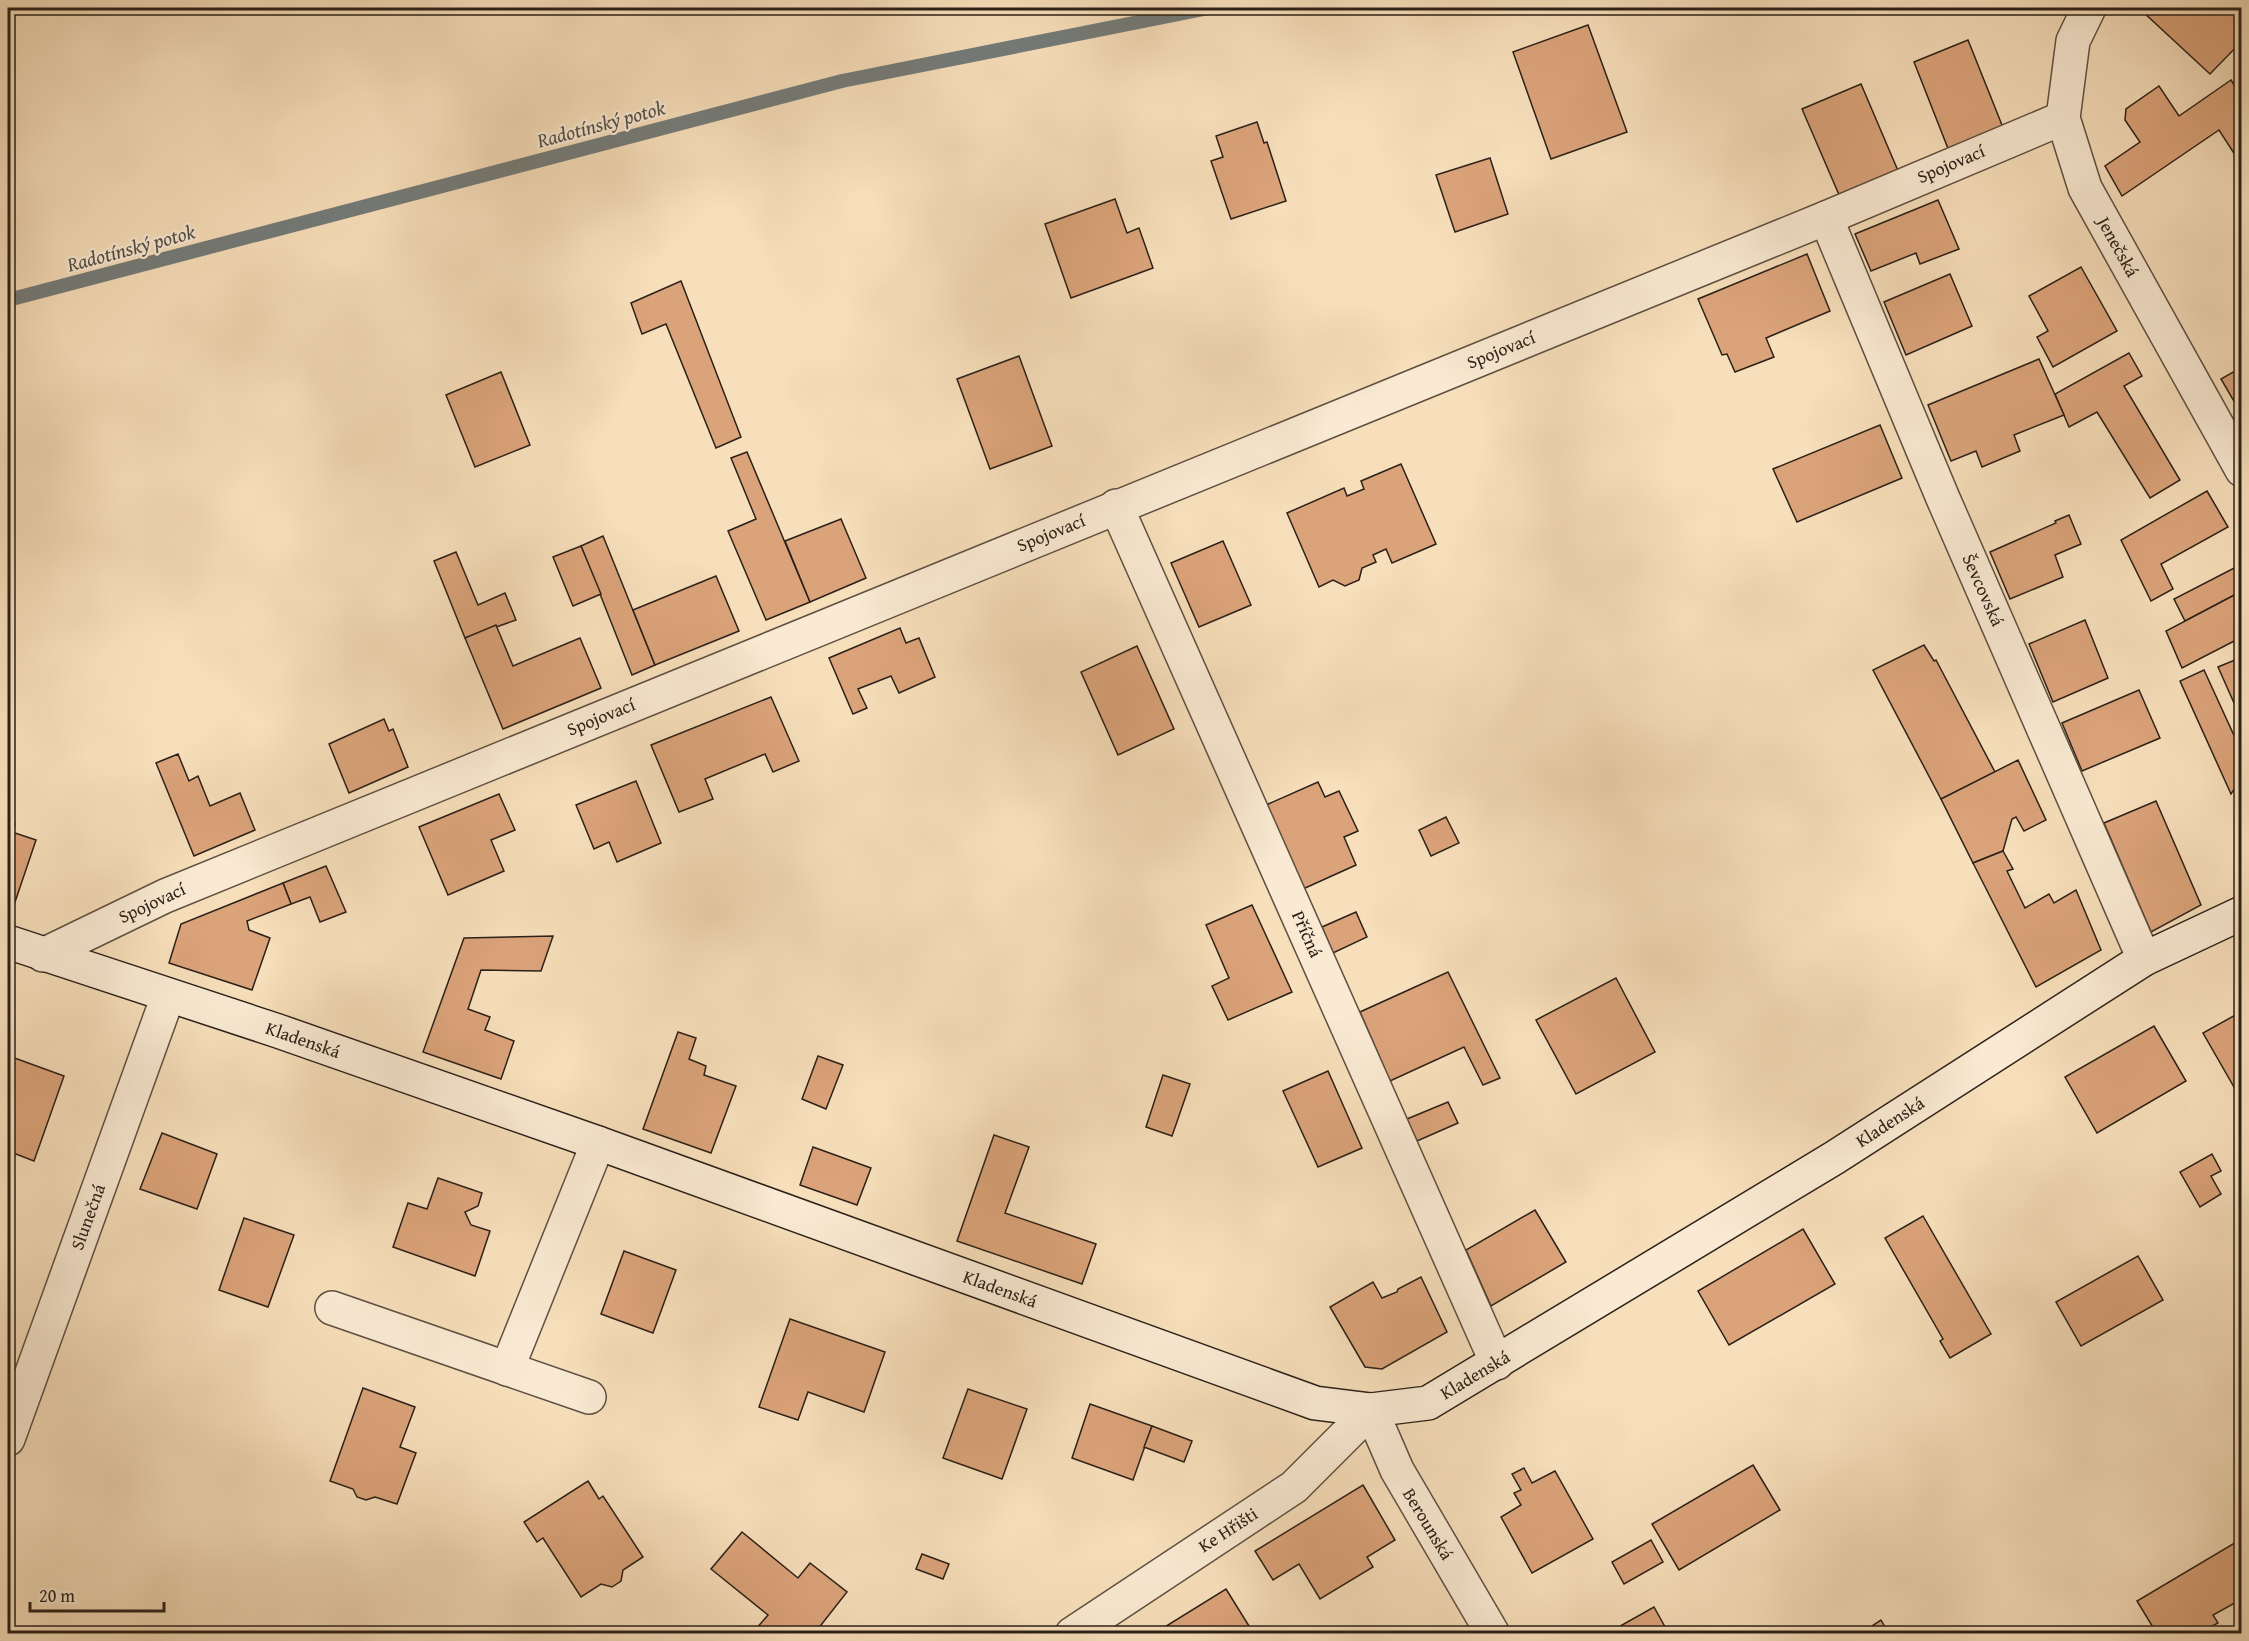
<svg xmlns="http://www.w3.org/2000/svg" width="2249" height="1641" viewBox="0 0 2249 1641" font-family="'Gentium Book Plus',serif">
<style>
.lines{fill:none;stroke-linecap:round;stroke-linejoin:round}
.stream{stroke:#747c7a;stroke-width:14}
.building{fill:#dba37a;stroke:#2b2018;stroke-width:1.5}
.minor-casing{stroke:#5e5041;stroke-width:36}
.tertiary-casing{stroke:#5e5041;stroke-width:36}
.secondary-casing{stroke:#2b2018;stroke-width:36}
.minor{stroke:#faead3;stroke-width:33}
.tertiary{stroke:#faead3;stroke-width:33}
.secondary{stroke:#faead3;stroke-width:33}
.labels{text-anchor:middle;stroke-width:4.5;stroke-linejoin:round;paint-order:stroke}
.street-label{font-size:18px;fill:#2b2018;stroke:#faead3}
.water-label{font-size:20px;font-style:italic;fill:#4f4e49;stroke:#faead3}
</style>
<rect width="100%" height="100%" fill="#f7dfbb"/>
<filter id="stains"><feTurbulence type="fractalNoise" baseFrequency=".00333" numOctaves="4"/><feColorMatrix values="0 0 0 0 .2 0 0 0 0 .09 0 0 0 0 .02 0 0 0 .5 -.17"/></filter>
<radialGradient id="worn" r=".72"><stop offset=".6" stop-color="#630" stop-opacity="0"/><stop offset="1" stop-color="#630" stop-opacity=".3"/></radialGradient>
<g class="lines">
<path class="stream" d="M 8,300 L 842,81 L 1209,8"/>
</g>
<g class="building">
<path d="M 2142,8 L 2228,8 L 2242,20 L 2242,41 L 2210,74 L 2141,10 Z"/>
<path d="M 1588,25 L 1627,132 L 1551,159 L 1513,52 Z"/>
<path d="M 1968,40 L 2004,130 L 1949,151 L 1914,62 Z"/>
<path d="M 2231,80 L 2242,97 L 2242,158 L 2239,161 L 2219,130 L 2122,196 L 2105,166 L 2140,142 L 2125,120 L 2126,109 L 2159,86 L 2179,116 Z"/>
<path d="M 1861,84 L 1899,173 L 1840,197 L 1802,109 Z"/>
<path d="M 1257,122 L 1264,143 L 1267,142 L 1286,201 L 1231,219 L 1211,161 L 1223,157 L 1216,136 Z"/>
<path d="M 1490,158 L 1508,214 L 1455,232 L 1436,175 Z"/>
<path d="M 1115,199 L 1127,233 L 1139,228 L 1153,268 L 1071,298 L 1045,224 Z"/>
<path d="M 1938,200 L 1959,249 L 1920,264 L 1916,253 L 1871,271 L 1855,234 Z"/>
<path d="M 1807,254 L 1830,311 L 1766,338 L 1774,357 L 1735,372 L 1727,354 L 1722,355 L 1698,299 Z"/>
<path d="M 2081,267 L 2117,331 L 2053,367 L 2037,337 L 2048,331 L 2029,296 Z"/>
<path d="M 1950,274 L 1972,326 L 1906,355 L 1884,302 Z"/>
<path d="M 681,281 L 741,437 L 716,448 L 666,324 L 642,334 L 631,303 Z"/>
<path d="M 2129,353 L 2142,376 L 2124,386 L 2180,480 L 2150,498 L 2097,412 L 2069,427 L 2055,394 Z"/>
<path d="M 1019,356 L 1052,446 L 990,469 L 957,379 Z"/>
<path d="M 2039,359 L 2064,415 L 2014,435 L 2020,451 L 1982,467 L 1976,451 L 1951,461 L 1928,405 Z"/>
<path d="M 2242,367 L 2242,415 L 2221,379 Z"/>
<path d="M 501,372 L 530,445 L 475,467 L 446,395 Z"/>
<path d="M 1880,425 L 1902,478 L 1797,522 L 1773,469 Z"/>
<path d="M 747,452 L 810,602 L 766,620 L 728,531 L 756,519 L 731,458 Z"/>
<path d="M 1401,464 L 1436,544 L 1392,563 L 1386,549 L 1373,555 L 1376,562 L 1362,568 L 1359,580 L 1345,586 L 1333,580 L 1319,587 L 1287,513 L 1344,488 L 1347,496 L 1364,489 L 1361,481 Z"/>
<path d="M 2207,491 L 2228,527 L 2161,564 L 2173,589 L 2151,601 L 2121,540 Z"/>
<path d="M 2069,515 L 2081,544 L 2055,555 L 2063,577 L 2010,599 L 1990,552 L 2056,523 L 2055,521 Z"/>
<path d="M 841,519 L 866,578 L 810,602 L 785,541 Z"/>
<path d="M 603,536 L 655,665 L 632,675 L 581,546 Z"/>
<path d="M 1223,541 L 1251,605 L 1199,627 L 1171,563 Z"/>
<path d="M 581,546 L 601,594 L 573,606 L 553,557 Z"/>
<path d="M 456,552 L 478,605 L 505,593 L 516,620 L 465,638 L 434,561 Z"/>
<path d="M 2242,564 L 2242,591 L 2185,621 L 2174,599 Z"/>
<path d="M 716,576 L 739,631 L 655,665 L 633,610 Z"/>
<path d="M 2242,591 L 2242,637 L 2182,668 L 2166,631 Z"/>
<path d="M 2085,620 L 2108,678 L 2053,702 L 2029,644 Z"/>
<path d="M 496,625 L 513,666 L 580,638 L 601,688 L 503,729 L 465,638 Z"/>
<path d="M 900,628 L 906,643 L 919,638 L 935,677 L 899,693 L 891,676 L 858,689 L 867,708 L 853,714 L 829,658 Z"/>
<path d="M 1924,645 L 1934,661 L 1936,660 L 1995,772 L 1941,799 L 1873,670 Z"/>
<path d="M 1137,646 L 1174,729 L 1118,755 L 1081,672 Z"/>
<path d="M 2242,657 L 2242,721 L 2218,667 Z"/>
<path d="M 2204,670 L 2242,753 L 2242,778 L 2231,794 L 2180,681 Z"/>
<path d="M 2139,690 L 2160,738 L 2082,771 L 2062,723 Z"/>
<path d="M 771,697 L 799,761 L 773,772 L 765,754 L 705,779 L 713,799 L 679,812 L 651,745 Z"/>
<path d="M 384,719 L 389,731 L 393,729 L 408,767 L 349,793 L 329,744 Z"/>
<path d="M 178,754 L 189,781 L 198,776 L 210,806 L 240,793 L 255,830 L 194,856 L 156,763 Z"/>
<path d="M 2018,760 L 2046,820 L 2024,831 L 2016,817 L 2012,819 L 2003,851 L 1973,863 L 1941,799 Z"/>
<path d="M 636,781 L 661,843 L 617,862 L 609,842 L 594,849 L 576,805 Z"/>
<path d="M 1318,782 L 1325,797 L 1339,791 L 1358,831 L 1344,837 L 1356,865 L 1303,889 L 1266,805 Z"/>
<path d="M 499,794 L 515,830 L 491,840 L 504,871 L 448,895 L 419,827 Z"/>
<path d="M 2156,801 L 2201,905 L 2151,932 L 2104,823 Z"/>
<path d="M 1446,817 L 1459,843 L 1431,856 L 1419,830 Z"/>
<path d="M 8,821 L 15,824 L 12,832 L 36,840 L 13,908 L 8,906 Z"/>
<path d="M 2003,851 L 2013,869 L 2007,871 L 2025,908 L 2049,894 L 2054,903 L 2076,890 L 2101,950 L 2036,987 L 1973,863 Z"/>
<path d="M 326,866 L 346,912 L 320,922 L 310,897 L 291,904 L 283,883 Z"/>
<path d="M 283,883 L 291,904 L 247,921 L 249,930 L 270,938 L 252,990 L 169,963 L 181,924 Z"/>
<path d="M 1252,905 L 1292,992 L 1228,1020 L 1212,986 L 1229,978 L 1206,925 Z"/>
<path d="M 1356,912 L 1367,937 L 1333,953 L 1322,927 Z"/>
<path d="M 553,936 L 541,971 L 481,970 L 468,1009 L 490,1017 L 485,1030 L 514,1041 L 501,1079 L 423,1052 L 464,938 Z"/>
<path d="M 1448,972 L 1500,1078 L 1483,1085 L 1464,1047 L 1390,1081 L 1360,1012 Z"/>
<path d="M 1616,978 L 1655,1052 L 1576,1094 L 1536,1020 Z"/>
<path d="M 2239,1013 L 2242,1017 L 2242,1101 L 2203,1033 Z"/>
<path d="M 2154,1026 L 2186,1081 L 2097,1133 L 2065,1077 Z"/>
<path d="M 678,1032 L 696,1038 L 689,1059 L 706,1066 L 704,1075 L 736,1086 L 711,1153 L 643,1129 Z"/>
<path d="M 9,1056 L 64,1076 L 34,1161 L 8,1151 Z"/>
<path d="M 818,1056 L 843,1065 L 826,1109 L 802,1099 Z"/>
<path d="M 1328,1071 L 1362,1148 L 1318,1167 L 1283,1091 Z"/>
<path d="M 1163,1075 L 1190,1084 L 1172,1136 L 1146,1127 Z"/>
<path d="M 1448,1102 L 1458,1123 L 1417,1141 L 1407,1119 Z"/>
<path d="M 162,1133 L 217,1154 L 197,1209 L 140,1189 Z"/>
<path d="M 994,1135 L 1029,1147 L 1005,1213 L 1096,1244 L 1082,1284 L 957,1241 Z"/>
<path d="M 813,1147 L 871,1168 L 857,1205 L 800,1185 Z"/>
<path d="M 2212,1154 L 2221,1171 L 2211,1176 L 2221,1194 L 2200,1207 L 2180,1172 Z"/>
<path d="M 438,1178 L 482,1193 L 478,1206 L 465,1212 L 471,1225 L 490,1231 L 475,1276 L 393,1247 L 408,1203 L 427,1209 Z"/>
<path d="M 1535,1210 L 1566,1262 L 1491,1306 L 1466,1250 Z"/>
<path d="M 1923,1216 L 1991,1334 L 1950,1358 L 1940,1341 L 1943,1339 L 1885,1238 Z"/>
<path d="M 244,1218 L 294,1235 L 268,1307 L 219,1290 Z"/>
<path d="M 1803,1229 L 1835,1284 L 1729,1345 L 1698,1291 Z"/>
<path d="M 624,1251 L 676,1270 L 653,1333 L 601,1314 Z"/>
<path d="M 2138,1256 L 2163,1300 L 2081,1346 L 2056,1302 Z"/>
<path d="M 1421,1277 L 1447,1332 L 1382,1369 L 1365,1367 L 1330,1307 L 1373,1282 L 1382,1298 L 1397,1292 L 1398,1289 Z"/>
<path d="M 790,1319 L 885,1352 L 864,1412 L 808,1392 L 798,1420 L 759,1407 Z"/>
<path d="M 363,1388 L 415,1407 L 400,1447 L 416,1453 L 397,1504 L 375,1497 L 366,1500 L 357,1497 L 353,1489 L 330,1481 Z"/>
<path d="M 968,1389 L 1027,1409 L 1002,1479 L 943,1458 Z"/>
<path d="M 1090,1404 L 1152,1426 L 1133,1480 L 1072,1458 Z"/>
<path d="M 1152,1426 L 1192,1441 L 1184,1462 L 1144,1447 Z"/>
<path d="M 1753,1465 L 1780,1510 L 1679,1570 L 1652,1524 Z"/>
<path d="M 1524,1468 L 1532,1483 L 1555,1471 L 1593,1539 L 1532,1573 L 1501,1517 L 1521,1505 L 1514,1493 L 1521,1490 L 1512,1474 Z"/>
<path d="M 588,1481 L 599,1499 L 603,1496 L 643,1557 L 623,1570 L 621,1581 L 612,1587 L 601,1584 L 581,1597 L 543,1538 L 537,1542 L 524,1522 Z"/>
<path d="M 1363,1485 L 1395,1540 L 1367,1557 L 1373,1567 L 1320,1599 L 1299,1564 L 1273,1580 L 1255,1551 Z"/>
<path d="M 742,1532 L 798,1578 L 810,1563 L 847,1592 L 814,1634 L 759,1634 L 755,1630 L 768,1615 L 711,1569 Z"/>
<path d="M 1651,1540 L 1663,1562 L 1624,1584 L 1612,1562 Z"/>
<path d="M 2238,1541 L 2242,1546 L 2242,1599 L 2213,1615 L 2218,1623 L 2199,1633 L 2195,1626 L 2183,1634 L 2157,1634 L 2137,1601 Z"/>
<path d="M 922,1554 L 949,1564 L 943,1579 L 916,1569 Z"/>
<path d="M 1226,1589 L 1254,1634 L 1166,1634 L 1163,1628 Z"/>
<path d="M 1654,1607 L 1669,1634 L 1606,1634 Z"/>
<path d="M 1881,1620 L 1889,1634 L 1862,1634 L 1861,1633 Z"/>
</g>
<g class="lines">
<g class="minor-casing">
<g id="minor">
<path d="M 1826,218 L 1942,496 L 2144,959"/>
<path d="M 1116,506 L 1497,1363"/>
<path d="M 43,955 L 165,896 L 1826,218 L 2063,118"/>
<path d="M 332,1308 L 589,1397"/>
<path d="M 507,1369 L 598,1143"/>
<path d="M 8,1439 L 168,996"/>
<path d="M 1072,1634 L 1294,1487 L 1371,1410 L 1397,1470 L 1493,1634"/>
</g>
</g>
<g class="tertiary-casing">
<path id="tertiary" d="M 2089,8 L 2073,41 L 2063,118 L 2085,188 L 2242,470"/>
</g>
<g class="secondary-casing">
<path id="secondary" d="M 8,942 L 278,1031 L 598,1143 L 1315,1403 L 1371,1410 L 1428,1403 L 1834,1158 L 2144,959 L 2242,913"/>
</g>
<use href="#minor" class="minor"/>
<use href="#tertiary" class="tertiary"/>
<use href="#secondary" class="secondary"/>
</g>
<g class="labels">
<g class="street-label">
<text transform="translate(1951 164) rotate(-23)" y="6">Spojovací</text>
<text transform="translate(2118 247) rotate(61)" y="6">Jenečská</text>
<text transform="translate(1501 350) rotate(-22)" y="6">Spojovací</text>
<text transform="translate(1051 533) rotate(-22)" y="6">Spojovací</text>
<text transform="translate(1983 590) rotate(66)" y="6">Ševcovská</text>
<text transform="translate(601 717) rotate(-22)" y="6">Spojovací</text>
<text transform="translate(152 903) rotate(-25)" y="6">Spojovací</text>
<text transform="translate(1307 934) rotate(66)" y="6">Příčná</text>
<text transform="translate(303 1040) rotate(19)" y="6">Kladenská</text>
<text transform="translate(1890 1122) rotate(-33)" y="6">Kladenská</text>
<text transform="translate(88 1217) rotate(-70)" y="6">Slunečná</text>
<text transform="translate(1000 1289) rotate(20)" y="6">Kladenská</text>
<text transform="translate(1475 1375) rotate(-31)" y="6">Kladenská</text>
<text transform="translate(1428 1524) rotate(59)" y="6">Berounská</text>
<text transform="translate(1228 1530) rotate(-33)" y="6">Ke Hřišti</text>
</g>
<g class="water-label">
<text transform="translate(601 124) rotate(-15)" y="7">Radotínský potok</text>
<text transform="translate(131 248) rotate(-15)" y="7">Radotínský potok</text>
</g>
</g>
<rect width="2249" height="1641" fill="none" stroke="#f7dfbb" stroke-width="30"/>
<rect x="9" y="9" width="2231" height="1623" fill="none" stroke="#2b2018" stroke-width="3"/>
<rect x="15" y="15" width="2219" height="1611" fill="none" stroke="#2b2018" stroke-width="1.5"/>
<path d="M30 1602v9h134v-9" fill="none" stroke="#2b2018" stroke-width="3"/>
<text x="39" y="1602" font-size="18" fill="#2b2018" stroke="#faead3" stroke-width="4.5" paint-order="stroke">20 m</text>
<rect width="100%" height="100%" filter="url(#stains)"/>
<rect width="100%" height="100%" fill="url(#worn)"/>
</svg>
